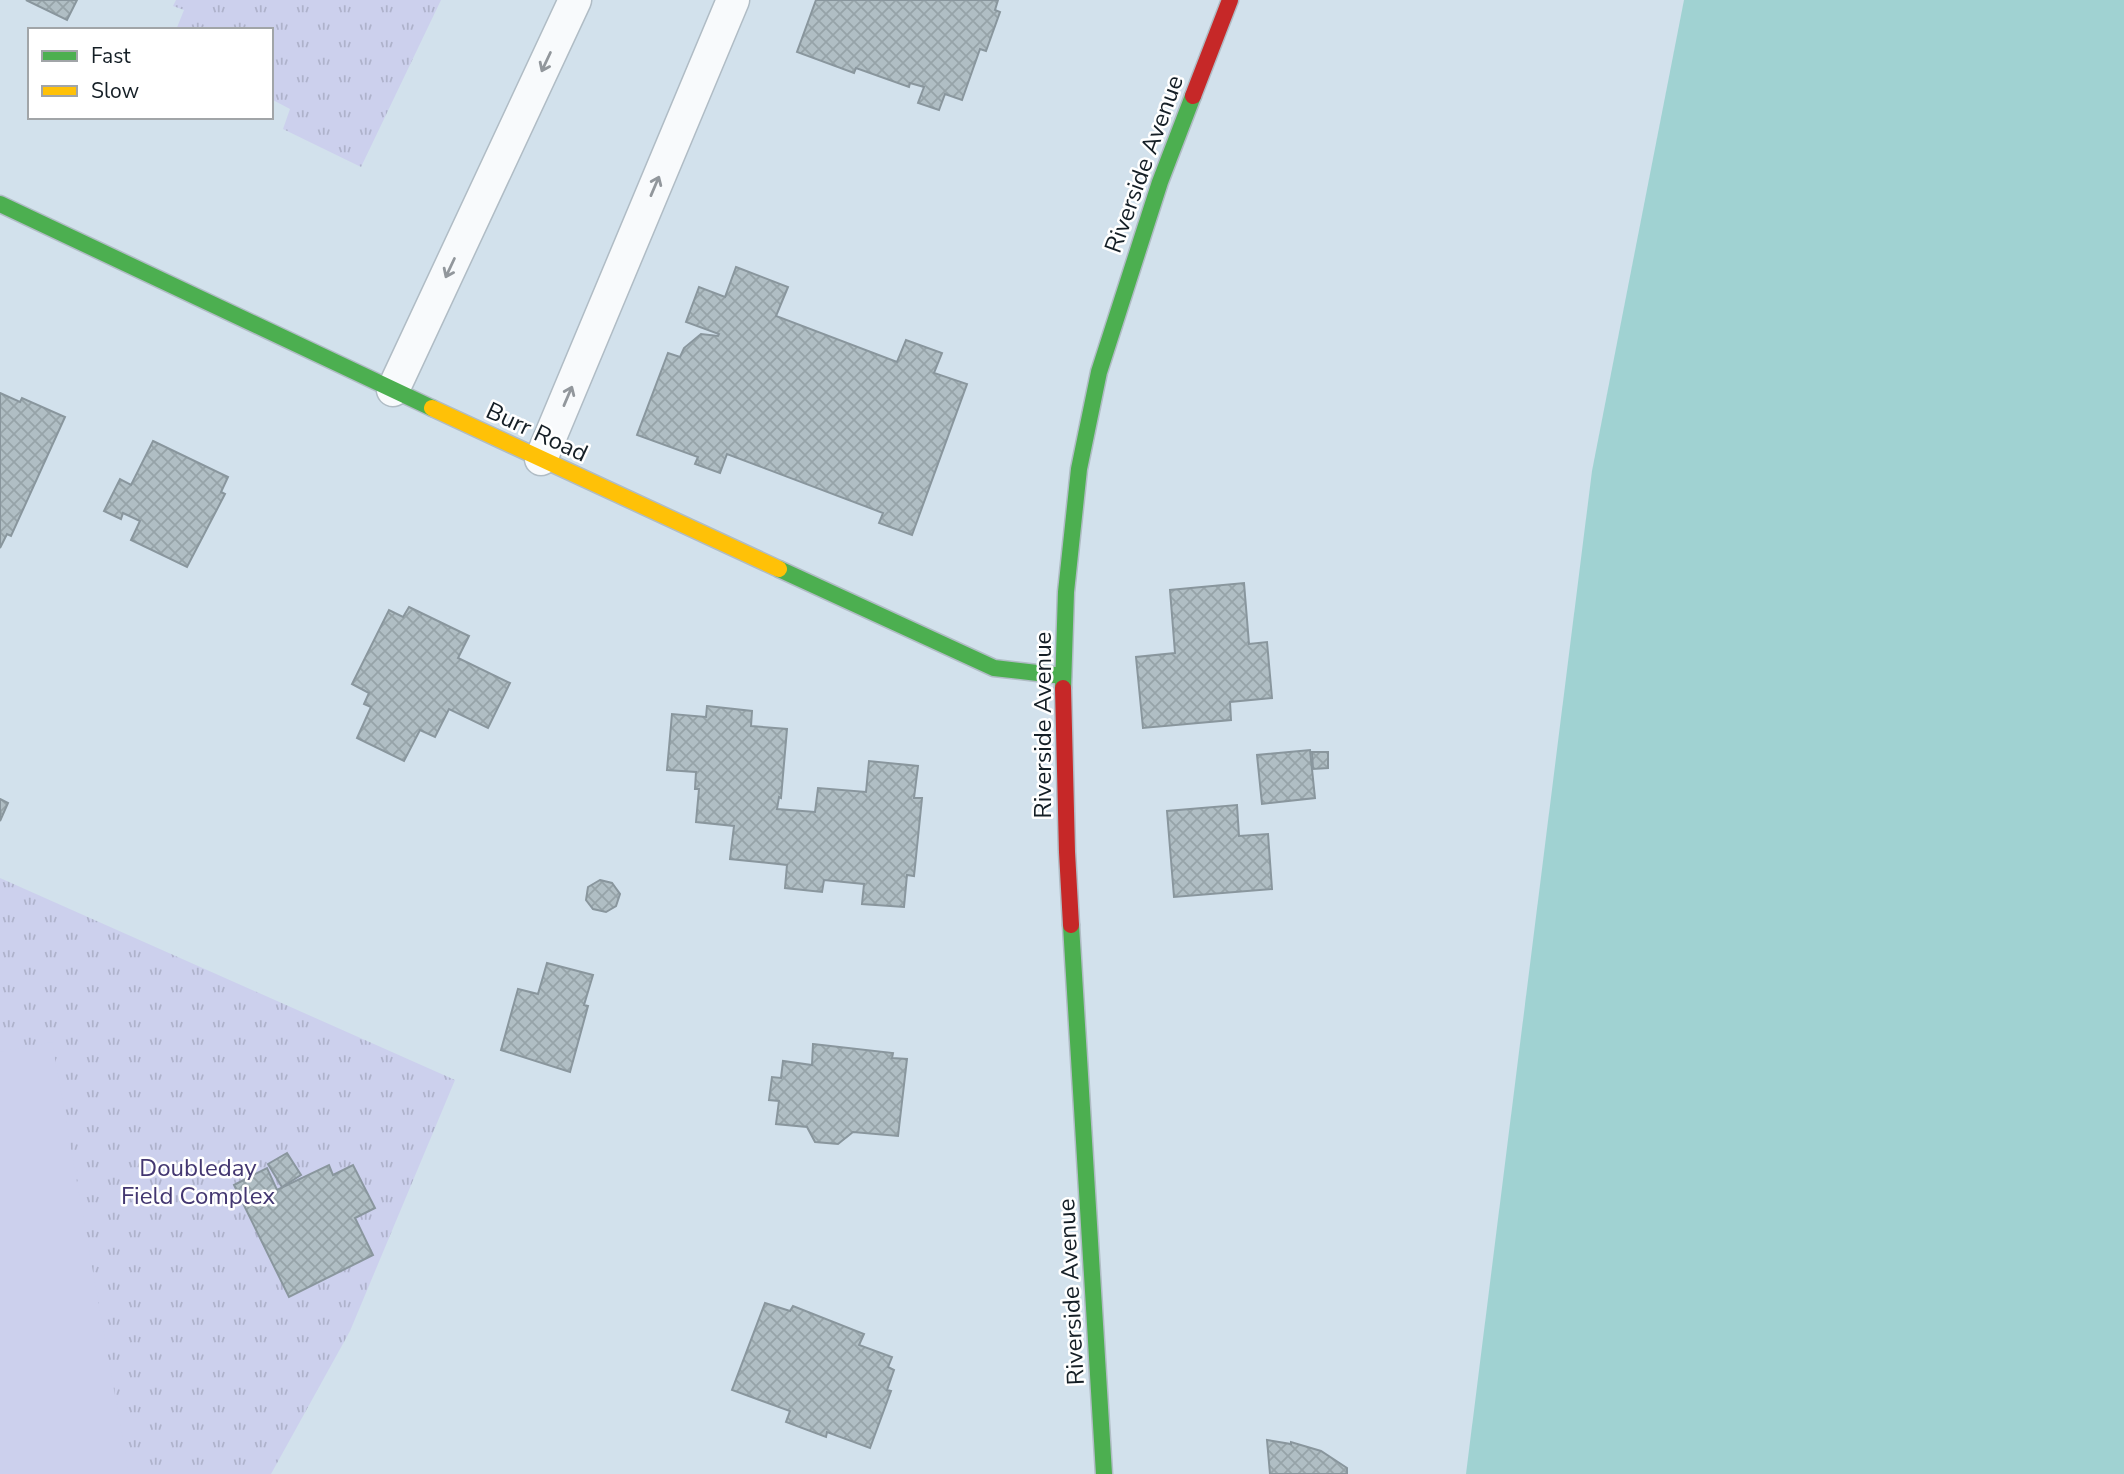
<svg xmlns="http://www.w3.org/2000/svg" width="2124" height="1474" viewBox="0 0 2124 1474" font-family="'Nunito Sans',sans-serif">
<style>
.park{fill:url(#park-tufts)}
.pitch{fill:#ccd0ed}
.water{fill:#a0d2d2}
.building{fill:url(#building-cross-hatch);stroke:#89969d;stroke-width:2}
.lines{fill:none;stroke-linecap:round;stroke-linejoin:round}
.lane-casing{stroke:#b0bcc5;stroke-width:35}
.fast-casing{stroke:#b0bcc5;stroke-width:19}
.slow-casing{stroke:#b0bcc5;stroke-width:19}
.jam-casing{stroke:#b0bcc5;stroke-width:19}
.lane{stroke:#f8fafc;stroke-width:32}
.fast{stroke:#4caf50;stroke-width:16}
.slow{stroke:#ffc107;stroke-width:16}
.jam{stroke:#c62828;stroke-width:16}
.oneway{stroke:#92979c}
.labels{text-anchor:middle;stroke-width:5;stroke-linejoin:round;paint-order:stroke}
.street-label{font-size:24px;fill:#151f26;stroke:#fff}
.park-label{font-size:24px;fill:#433771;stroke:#fff}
</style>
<defs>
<pattern id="park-tufts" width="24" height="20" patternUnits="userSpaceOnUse" patternTransform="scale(1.75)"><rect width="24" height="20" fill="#ccd0ed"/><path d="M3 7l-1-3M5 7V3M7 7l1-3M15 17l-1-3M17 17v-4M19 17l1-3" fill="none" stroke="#aeb2cb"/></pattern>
<pattern id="building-cross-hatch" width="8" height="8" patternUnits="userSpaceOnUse" patternTransform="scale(1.75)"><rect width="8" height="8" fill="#b0bec4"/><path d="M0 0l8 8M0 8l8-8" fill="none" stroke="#96a3a8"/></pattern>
</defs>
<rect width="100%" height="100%" fill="#d2e1ec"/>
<g class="park">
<path d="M 176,0 L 441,0 L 361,167 L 283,129 L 290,109 L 271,99 L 271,30 L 176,30 L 184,10 L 173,6 Z"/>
<path d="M 0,878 L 455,1080 L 350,1331 L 271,1474 L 0,1474 Z"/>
</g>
<path class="pitch" d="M 52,1042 L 129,1474 L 0,1474 L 0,1052 Z"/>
<path class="water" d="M 1684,0 L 2124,0 L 2124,1474 L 1466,1474 L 1592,471 Z"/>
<g class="building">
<path d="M 26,0 L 77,0 L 67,20 Z"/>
<path d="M 816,0 L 998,0 L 995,10 L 1000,12 L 986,51 L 980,49 L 962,100 L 945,94 L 939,110 L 918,103 L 924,87 L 910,83 L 909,87 L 856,68 L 854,73 L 797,52 Z"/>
<path d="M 736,267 L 788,287 L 776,316 L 897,362 L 906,340 L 942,353 L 934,373 L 967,384 L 912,535 L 879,523 L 883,513 L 727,454 L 720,473 L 695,464 L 698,457 L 637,435 L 668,353 L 680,357 L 684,348 L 701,334 L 718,336 L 719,334 L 686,322 L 699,287 L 725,297 Z"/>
<path d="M 0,393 L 20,402 L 22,398 L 65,417 L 11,536 L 7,534 L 0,548 Z"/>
<path d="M 153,441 L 228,477 L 221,492 L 225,494 L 187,567 L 131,540 L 140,521 L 123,513 L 121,519 L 104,511 L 120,479 L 131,485 Z"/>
<path d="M 1244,583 L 1249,644 L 1267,642 L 1272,698 L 1230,702 L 1231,720 L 1143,728 L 1136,657 L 1175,653 L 1170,590 Z"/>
<path d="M 409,607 L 469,636 L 458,658 L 510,683 L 488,728 L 449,709 L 435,737 L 420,730 L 404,761 L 357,738 L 371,707 L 364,704 L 369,693 L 352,684 L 389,610 L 403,617 Z"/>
<path d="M 707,706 L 752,711 L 751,726 L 787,729 L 781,798 L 779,797 L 777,809 L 815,812 L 818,788 L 866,792 L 869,761 L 918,766 L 914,798 L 922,798 L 914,876 L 907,875 L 904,907 L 862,904 L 864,884 L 824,880 L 822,892 L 785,888 L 787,865 L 730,859 L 734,826 L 696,822 L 699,789 L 695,789 L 696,772 L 667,770 L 672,714 L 706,717 Z"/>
<path d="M 1310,750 L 1315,798 L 1262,804 L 1257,755 Z"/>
<path d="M 1312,752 L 1328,752 L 1328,768 L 1313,769 Z"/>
<path d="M 0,799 L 8,803 L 0,821 Z"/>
<path d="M 1237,805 L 1239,836 L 1268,834 L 1272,889 L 1174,897 L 1167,811 Z"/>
<path d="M 600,880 L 612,883 L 620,894 L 616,906 L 606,912 L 593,909 L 586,900 L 588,887 Z"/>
<path d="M 547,963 L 593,975 L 584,1005 L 588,1006 L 570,1072 L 501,1050 L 518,989 L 538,994 Z"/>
<path d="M 813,1044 L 893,1053 L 892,1058 L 907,1059 L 898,1136 L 853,1132 L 838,1144 L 815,1142 L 807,1127 L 776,1124 L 779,1101 L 769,1100 L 772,1077 L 781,1078 L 783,1061 L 812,1065 Z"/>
<path d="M 287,1153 L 301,1175 L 282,1187 L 268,1164 Z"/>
<path d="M 329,1165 L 333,1175 L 353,1165 L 375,1208 L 355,1218 L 373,1255 L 289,1297 L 234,1185 L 267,1168 L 277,1190 Z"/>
<path d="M 765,1303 L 790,1311 L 793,1306 L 864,1334 L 859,1345 L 892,1357 L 888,1367 L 894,1370 L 887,1390 L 891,1391 L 870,1448 L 827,1432 L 826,1437 L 786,1422 L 790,1411 L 732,1390 Z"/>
<path d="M 1267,1440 L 1291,1444 L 1291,1442 L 1321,1451 L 1347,1468 L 1347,1474 L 1270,1474 Z"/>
</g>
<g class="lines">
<g class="lane-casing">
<g id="lane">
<path d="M 393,390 L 575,0"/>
<path d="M 541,459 L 733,0"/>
</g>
</g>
<g class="fast-casing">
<g id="fast">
<path d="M 0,204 L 432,408"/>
<path d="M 779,569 L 994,668 L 1063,676"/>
<path d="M 1063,688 L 1066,592 L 1079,469 L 1099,372 L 1160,182 L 1193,96"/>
<path d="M 1071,925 L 1104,1474"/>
</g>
</g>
<g class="slow-casing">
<path id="slow" d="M 432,408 L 779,569"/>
</g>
<g class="jam-casing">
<g id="jam">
<path d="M 1193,96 L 1230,0"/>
<path d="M 1063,688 L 1067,852 L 1071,925"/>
</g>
</g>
<use href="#lane" class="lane"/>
<use href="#fast" class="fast"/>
<use href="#slow" class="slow"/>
<use href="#jam" class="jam"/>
</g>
<defs><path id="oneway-shaft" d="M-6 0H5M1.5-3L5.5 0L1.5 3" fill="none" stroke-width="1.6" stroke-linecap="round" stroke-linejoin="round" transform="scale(1.75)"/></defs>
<g class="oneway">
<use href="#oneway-shaft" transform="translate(546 62) rotate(115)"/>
<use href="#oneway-shaft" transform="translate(655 186) rotate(-67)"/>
<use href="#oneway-shaft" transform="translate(450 268) rotate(115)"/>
<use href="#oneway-shaft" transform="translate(568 396) rotate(-67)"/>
</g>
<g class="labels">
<g class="street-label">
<text transform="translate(1144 164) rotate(-70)" y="8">Riverside Avenue</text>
<text transform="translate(537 432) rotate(25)" y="8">Burr Road</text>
<text transform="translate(1043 725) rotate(-90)" y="8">Riverside Avenue</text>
<text transform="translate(1071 1292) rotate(-93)" y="8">Riverside Avenue</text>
</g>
<g class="park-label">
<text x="198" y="1176">Doubleday<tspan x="198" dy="28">Field Complex</tspan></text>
</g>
</g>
<rect x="28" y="28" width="245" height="91" fill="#ffffff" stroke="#a1a5a8" stroke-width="2"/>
<rect x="42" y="51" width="35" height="10" fill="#4caf50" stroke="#a1a5a8" stroke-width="2"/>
<text x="91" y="63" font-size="21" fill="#151f26">Fast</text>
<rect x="42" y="86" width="35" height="10" fill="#ffc107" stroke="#a1a5a8" stroke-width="2"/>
<text x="91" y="98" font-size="21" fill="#151f26">Slow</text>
</svg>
